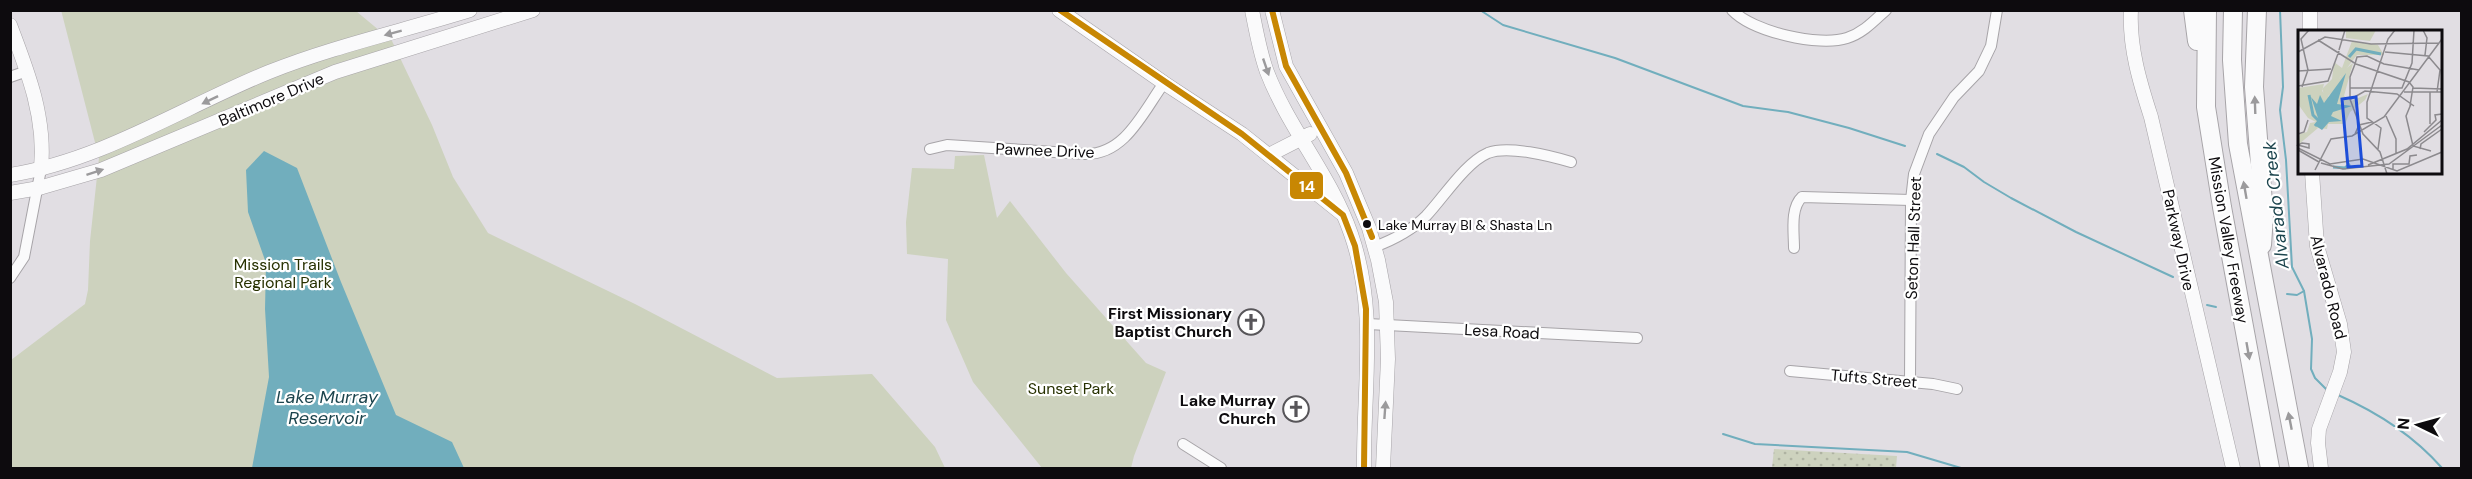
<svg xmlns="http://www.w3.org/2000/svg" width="2472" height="479" viewBox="0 0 2472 479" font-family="'DM Sans',sans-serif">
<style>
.grass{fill:url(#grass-dots)}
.green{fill:#cdd2be}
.water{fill:#71aebd}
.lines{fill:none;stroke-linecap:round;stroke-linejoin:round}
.stream{stroke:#71aebd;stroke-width:2}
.street-casing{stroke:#a7a4a8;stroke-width:12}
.secondary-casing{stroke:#a7a4a8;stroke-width:15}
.highway-casing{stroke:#a7a4a8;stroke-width:20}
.street{stroke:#fafafb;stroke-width:10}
.secondary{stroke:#fafafb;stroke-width:14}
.highway{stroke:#fafafb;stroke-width:18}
.bus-1-casing{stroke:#fff;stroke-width:10}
.bus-1{stroke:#c88703;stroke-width:6}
.oneway{fill:#9b9a9c}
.bus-dot{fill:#0d0b0e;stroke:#fff;stroke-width:2}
.labels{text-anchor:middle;stroke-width:4.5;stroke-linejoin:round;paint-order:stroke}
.bus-label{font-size:14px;fill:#0d0b0e;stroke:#fff;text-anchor:start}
.street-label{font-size:16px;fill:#0d0b0e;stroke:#fff}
.park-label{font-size:16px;fill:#273100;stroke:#fff}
.poi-label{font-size:16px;font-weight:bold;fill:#0d0b0e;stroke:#fff;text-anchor:end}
.water-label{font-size:18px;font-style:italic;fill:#1c444d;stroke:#fff}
.inset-river{fill:none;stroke:#71aebd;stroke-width:3}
.inset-road{fill:none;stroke:#8c8a8e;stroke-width:1.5}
.view{fill:#1d4ed8;fill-opacity:0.15;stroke:#1d4ed8;stroke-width:3}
.inset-edge{fill:none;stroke:#0d0b0e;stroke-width:3}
.line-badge{stroke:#fff;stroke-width:2}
.badge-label{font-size:16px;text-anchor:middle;font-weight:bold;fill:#fff}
</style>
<defs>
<pattern id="grass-dots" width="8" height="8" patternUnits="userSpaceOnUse" patternTransform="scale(1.5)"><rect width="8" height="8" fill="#cdd2be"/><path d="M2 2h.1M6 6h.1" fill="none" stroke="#afb3a2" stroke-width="1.8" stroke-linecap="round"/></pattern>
</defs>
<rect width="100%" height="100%" fill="#e1dee3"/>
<path class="grass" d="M 1774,449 L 1897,456 L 1896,468 L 1772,468 Z"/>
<g class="green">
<path d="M 61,10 L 356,11 L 392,41 L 432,125 L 453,177 L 488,233 L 635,304 L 777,378 L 872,374 L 935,447 L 945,468 L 11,468 L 11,360 L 85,304 L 88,290 L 90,241 L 99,158 Z"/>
<path d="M 984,155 L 997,218 L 1010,201 L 1066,273 L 1146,363 L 1166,372 L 1134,456 L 1131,468 L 1042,468 L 973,382 L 946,320 L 948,259 L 907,254 L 906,222 L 912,168 L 954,169 L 955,156 Z"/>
</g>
<path class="water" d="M 264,151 L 297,168 L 341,282 L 396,415 L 452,442 L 464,468 L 252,468 L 269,377 L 265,309 L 266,263 L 248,212 L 246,170 Z"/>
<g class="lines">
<g class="stream">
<path d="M 1480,10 L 1503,25 L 1615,58 L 1743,106 L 1788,112 L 1849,128 L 1905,146"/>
<path d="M 2280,10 L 2283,87 L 2280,110 L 2286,160 L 2292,267 L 2304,291 L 2312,339 L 2311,369 L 2315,378 L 2326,389"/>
<path d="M 1937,154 L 1964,167 L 1984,182 L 2011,198 L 2076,232 L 2173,277"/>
<path d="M 2287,294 L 2297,295 L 2304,291"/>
<path d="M 2207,305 L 2216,307"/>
<path d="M 2338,395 C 2379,413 2413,435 2442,468"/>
<path d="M 1723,434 L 1755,444 L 1907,452 L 1961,468"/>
</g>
<g class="street-casing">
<g id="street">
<path d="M 1732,10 C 1753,32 1819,47 1847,38 C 1863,33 1874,21 1886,10"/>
<path d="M 10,77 L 27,71"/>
<path d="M 930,149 L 947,145 L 1085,154 C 1125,155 1143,112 1164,83"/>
<path d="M 1374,247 C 1393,240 1412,230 1426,216 C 1444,197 1465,163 1488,153 C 1508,145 1551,156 1571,162"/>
<path d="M 1794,248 C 1794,233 1790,208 1802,197 L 1911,200"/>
<path d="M 10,278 L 24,257 L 41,169"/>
<path d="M 1368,324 L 1637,338"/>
<path d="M 1790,371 L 1933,384 L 1957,389"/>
<path d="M 1910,382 L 1911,200 L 1914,174 L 1929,134 L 1954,97 L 1979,71 L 1991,46 L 1997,10"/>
<path d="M 1183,444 L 1221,468"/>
</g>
</g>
<g class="secondary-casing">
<g id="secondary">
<path d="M 1059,10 L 1164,83 L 1242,134 L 1341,213"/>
<path d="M 1252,10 C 1256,31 1260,53 1267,72 C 1289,129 1331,176 1351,234 C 1378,311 1363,389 1364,468"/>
<path d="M 1272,10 L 1286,66 L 1346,173 L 1369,228 L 1378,260 L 1386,302 L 1388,359 L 1383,468"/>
<path d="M 2131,10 C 2129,47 2140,83 2151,117 L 2233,468"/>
<path d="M 2310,10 L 2310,32"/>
<path d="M 10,25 C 28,72 46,118 41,169"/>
<path d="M 1269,155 L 1310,134"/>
<path d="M 2312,172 L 2317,246 L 2340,324 L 2344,352 L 2340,372 L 2319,429 L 2318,443 L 2321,468"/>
<path d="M 10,175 C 103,160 183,107 269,72 C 334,46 403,31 470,10"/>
<path d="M 10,193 L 39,188 L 101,170 L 335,72 L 533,10"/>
</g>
</g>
<g class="highway-casing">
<g id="highway">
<path d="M 2193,10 L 2197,41"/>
<path d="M 2207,10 L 2206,107 L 2222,207 L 2270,468"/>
<path d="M 2233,10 L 2232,60 L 2238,144 L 2299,468"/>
<path d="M 2257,10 L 2254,87 L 2264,216 L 2262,245"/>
</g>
</g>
<use href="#street" class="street"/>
<use href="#secondary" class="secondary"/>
<use href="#highway" class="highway"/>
<g class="bus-1-casing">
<g id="bus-1">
<path d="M 1060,10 L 1242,134 L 1343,215 L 1355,246 L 1366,309 L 1364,468"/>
<path d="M 1272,10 L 1286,66 L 1346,173 L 1372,237"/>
</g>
</g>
<use href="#bus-1" class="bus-1"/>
</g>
<defs><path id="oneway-solid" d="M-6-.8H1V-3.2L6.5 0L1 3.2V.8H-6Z" transform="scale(1.5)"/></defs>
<g class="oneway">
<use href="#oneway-solid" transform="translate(393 33) rotate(165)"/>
<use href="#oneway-solid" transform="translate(1266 67) rotate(71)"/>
<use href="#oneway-solid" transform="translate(210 100) rotate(154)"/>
<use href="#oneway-solid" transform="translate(2255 105) rotate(-92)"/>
<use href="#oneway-solid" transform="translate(95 172) rotate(-18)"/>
<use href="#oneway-solid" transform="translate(2245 190) rotate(-100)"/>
<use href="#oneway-solid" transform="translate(2248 351) rotate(80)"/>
<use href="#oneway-solid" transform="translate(1385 410) rotate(-86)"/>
<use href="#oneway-solid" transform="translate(2290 421) rotate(-101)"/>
</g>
<defs>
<g id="church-ring" transform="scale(1.35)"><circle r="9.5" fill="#fff" stroke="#575559" stroke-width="1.5"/><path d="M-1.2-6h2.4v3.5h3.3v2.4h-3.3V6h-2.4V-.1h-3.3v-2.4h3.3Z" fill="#575559"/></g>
</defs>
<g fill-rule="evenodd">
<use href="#church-ring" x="1251" y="322"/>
<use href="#church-ring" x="1296" y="409"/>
</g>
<circle class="bus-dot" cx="1367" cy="224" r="5"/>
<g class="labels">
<g class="bus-label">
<text x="1378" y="230">Lake Murray Bl &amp; Shasta Ln</text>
</g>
<g class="street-label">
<text transform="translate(271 99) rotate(-23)" y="6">Baltimore Drive</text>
<text transform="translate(1045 150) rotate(2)" y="6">Pawnee Drive</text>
<text transform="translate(1913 238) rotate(-88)" y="6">Seton Hall Street</text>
<text transform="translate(2179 240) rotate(78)" y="6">Parkway Drive</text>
<text transform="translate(2229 240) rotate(80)" y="6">Mission Valley Freeway</text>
<text transform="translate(2329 287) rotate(76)" y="6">Alvarado Road</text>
<text transform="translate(1502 331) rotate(3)" y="6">Lesa Road</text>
<text transform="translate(1874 378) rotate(5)" y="6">Tufts Street</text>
</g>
<g class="park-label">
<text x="283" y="270">Mission Trails<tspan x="283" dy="18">Regional Park</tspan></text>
<text x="1071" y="394">Sunset Park</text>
</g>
<g class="poi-label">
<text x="1232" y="319">First Missionary<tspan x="1232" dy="18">Baptist Church</tspan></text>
<text x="1276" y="406">Lake Murray<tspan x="1276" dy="18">Church</tspan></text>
</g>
<g class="water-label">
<text transform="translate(2276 205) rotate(-96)" y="6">Alvarado Creek</text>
<text x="327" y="403">Lake Murray<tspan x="327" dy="21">Reservoir</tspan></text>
</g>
</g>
<g transform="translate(2298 30)">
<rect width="144" height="144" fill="#e1dee3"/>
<path d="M 54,11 L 80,15 L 86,25 L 59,25 L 42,47 L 39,58 L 28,68 L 24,59 L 34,49 L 36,32 L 44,38 Z" fill="#cdd2be"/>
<path d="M 48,0 L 78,0 L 72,11 L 48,8 ZM 55,33 L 46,66 L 53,71 L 70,64 L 67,70 L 52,82 L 47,94 L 30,94 L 29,99 L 20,98 L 0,115 L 2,104 L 9,102 L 12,93 L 18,92 L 10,88 L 0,74 L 0,58 L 26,54 L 24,61 L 31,67 L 46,40 Z" fill="#cdd2be"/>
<path d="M 48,43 L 39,74 L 54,76 L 35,82 L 33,86 L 44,91 L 31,92 L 24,100 L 18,96 L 21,91 L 13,67 L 19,74 L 22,65 L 26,73 Z" fill="#71aebd"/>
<path class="inset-river" d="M 51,27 L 58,19 L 83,24M 11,65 L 15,85 L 21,91 L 17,96M 35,137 L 47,138 L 52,134"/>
<path class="inset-road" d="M 125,0 L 129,8 L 127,25M 20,10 L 58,34 L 111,52 L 115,57 L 112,76M 41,20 L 47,0M 0,22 L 27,7 L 73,14 L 141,13M 87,22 L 130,26 L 142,40 L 139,62M 57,34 L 59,27 L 69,26 L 86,34 L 121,40M 57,34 L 52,47 L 52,69 L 65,104 L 82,122 L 89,144M 0,41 L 33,39M 0,56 L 30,51 L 41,21M 4,57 L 10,40 L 3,9 L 11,0M 52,58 L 104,58 L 114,33 L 116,0M 115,58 L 144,59M 106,62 L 144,62M 53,69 L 67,61 L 99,64 L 116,76M 113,74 L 108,86 L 115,116 L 133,121M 88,86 L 98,109 L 98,124M 132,94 L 132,62M 126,102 L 138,90 L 137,85 L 144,84M 0,104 L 6,102 L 10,90M 57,104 L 61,95 L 74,92M 4,113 L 11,114 L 11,118 L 0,115 ZM 0,118 L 32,134 L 65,129 L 99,141 L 144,122M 80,119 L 83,98 L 69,88 L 69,72 L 90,9 L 97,0M 122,119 L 123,114 L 144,99M 0,120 L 21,132M 23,133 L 45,139 L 91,134 L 144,95M 70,135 L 109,119 L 144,90M 17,140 L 33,109 L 54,106 L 86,87 L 144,9M 95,140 L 95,134 L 111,134 L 112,126 L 119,125"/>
<path class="view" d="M 58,67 L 64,136 L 50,137 L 44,69 Z"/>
<rect width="144" height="144" class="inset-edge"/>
</g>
<rect class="line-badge" x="1289" y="171" width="35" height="29" rx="6" fill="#c88703"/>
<g class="badge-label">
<text x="1307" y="192">14</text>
</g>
<rect width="2472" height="479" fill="none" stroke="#0d0b0e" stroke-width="24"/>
<g transform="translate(2418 425) rotate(275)" stroke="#ffffff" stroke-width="4.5" paint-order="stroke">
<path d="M0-4.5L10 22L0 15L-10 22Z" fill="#0d0b0e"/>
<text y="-9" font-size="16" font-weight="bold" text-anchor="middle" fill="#0d0b0e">N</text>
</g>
</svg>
